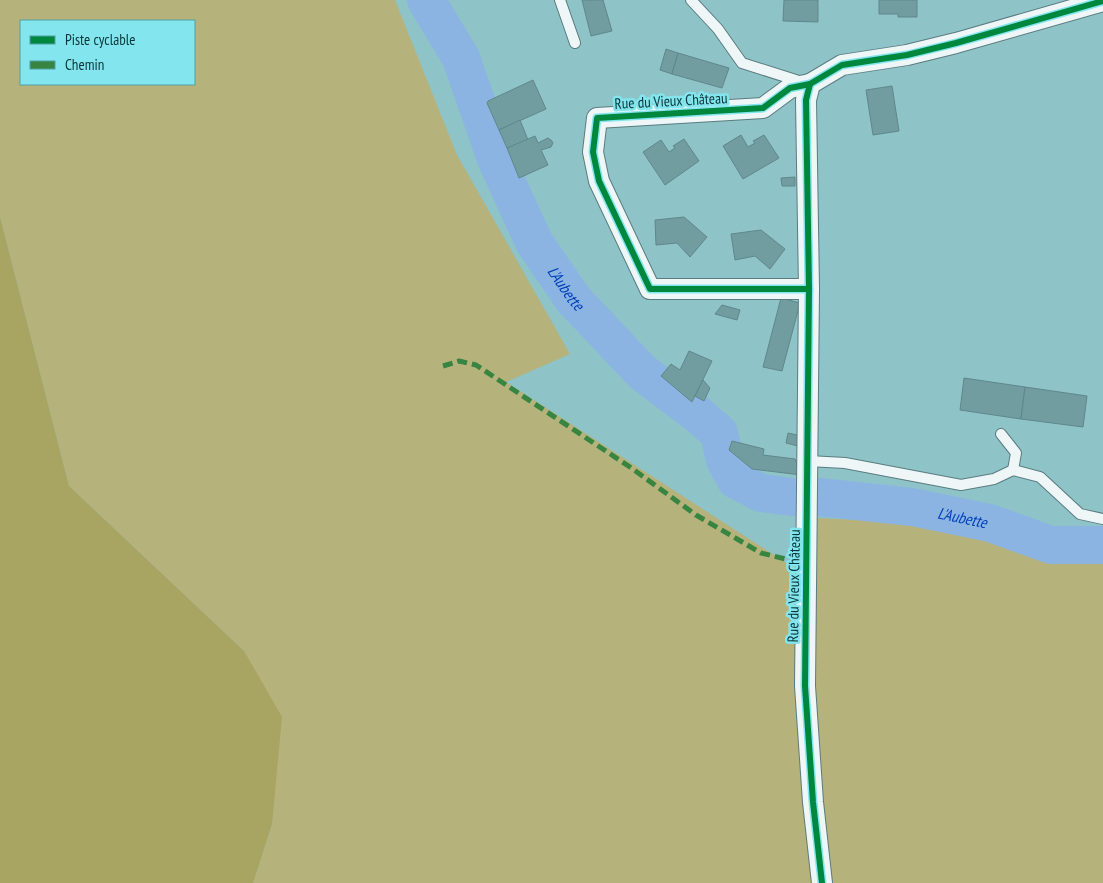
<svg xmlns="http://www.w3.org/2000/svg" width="1103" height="883" viewBox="0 0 1103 883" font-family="'PT Sans Narrow',sans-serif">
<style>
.green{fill:#b6b27c;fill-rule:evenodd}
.forest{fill:#a8a462}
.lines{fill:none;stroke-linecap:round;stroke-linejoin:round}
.river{stroke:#8bb4e2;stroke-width:38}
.building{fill:#719da1;stroke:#60878a}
.lane-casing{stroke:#5a7c7f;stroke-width:12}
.street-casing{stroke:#5a7c7f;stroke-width:22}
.lane{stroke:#eef6f7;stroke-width:10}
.street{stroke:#eef6f7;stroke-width:20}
.quiet{stroke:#388541;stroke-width:5;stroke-dasharray:10 5;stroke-linecap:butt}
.cycleway-casing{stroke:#83e5ed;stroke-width:9}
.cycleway{stroke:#00873e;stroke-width:6}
.labels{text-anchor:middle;stroke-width:5;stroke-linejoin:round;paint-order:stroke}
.street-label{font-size:15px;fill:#093639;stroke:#83e5ed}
.water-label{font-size:16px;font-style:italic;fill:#0142ba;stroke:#83e5ed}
</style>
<rect width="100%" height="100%" fill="#8ec3c8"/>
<path class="green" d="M 0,0 L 395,0 L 457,155 L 570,354 L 506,382 L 791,566 L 817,518 L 919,523 L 1103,558 L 1103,883 L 253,883 L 272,824 L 244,651 L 69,486 L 0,217 ZM 21,21 L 194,21 L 194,84 L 21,84 Z"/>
<path class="forest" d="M 0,217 L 69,486 L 244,651 L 282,717 L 272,824 L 253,883 L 0,883 Z"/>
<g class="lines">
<g class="river">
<path id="s1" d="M 426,0 L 461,58 L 496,159 L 534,242 L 573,299 L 642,372 L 696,413 L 719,433 L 725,460 L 736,480 L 761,493 L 792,497"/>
<path id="s2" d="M 819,497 L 912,507 L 990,523 L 1051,545 L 1103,545"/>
</g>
</g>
<g class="building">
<path d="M 582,0 L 603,0 L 612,31 L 591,36 Z"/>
<path d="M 784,0 L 818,0 L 818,22 L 783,21 Z"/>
<path d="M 879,0 L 917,0 L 917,17 L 898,17 L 898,14 L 879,14 Z"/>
<path d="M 666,49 L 678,53 L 672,74 L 660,70 Z"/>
<path d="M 678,53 L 729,68 L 722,88 L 672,74 Z"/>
<path d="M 533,80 L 546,109 L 499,130 L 487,103 L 488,101 Z"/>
<path d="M 892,86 L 899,131 L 873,135 L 866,90 Z"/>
<path d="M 520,120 L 528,140 L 507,148 L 499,130 Z"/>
<path d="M 741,135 L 748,147 L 755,143 L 753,141 L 764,135 L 779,158 L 743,179 L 723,146 Z"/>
<path d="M 535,136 L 538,143 L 548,138 L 551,140 L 553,143 L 551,147 L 541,150 L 548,165 L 519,178 L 507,148 Z"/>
<path d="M 684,139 L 699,161 L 665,185 L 643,152 L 661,140 L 669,152 L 675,148 L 673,146 Z"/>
<path d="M 795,177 L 795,186 L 782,186 L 781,178 Z"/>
<path d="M 684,217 L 707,237 L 690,257 L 677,243 L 656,245 L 655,220 Z"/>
<path d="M 761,230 L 785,249 L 770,269 L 755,256 L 735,260 L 731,234 Z"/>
<path d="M 781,298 L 800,303 L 782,371 L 763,367 Z"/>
<path d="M 722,305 L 740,310 L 737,320 L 715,314 Z"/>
<path d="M 689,351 L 712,361 L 692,402 L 661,376 L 671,364 L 680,370 Z"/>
<path d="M 964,378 L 1025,387 L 1021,419 L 960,410 Z"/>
<path d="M 703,380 L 710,388 L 704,401 L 695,396 Z"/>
<path d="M 1025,387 L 1087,396 L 1083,427 L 1021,419 Z"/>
<path d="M 788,433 L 797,435 L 798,446 L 786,443 Z"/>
<path d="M 732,441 L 764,449 L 763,455 L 795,459 L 801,475 L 752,469 L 729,450 Z"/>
</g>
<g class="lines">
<g class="lane-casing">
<g id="lane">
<path d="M 560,0 L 575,43"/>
<path d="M 691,0 L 718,29 L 742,63 L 802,82"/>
<path d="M 1001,434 L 1016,453 L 1013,470"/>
<path d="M 808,461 L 845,463 L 961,485 L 994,479 L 1013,470 L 1040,477 L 1080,514 L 1103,519"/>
</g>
</g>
<g class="street-casing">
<g id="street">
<path d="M 809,289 L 650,289 L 599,181 L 593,152 L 597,118 L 763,108 L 790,88 L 810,84"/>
<path d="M 822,883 L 813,802 L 805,686 L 809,289 L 806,100 L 810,84 L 842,65 L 907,55 L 956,43 L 1103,1"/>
</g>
</g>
<use href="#lane" class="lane"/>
<use href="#street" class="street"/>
<path class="quiet" d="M 443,366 L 459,361 L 476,365 L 630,467 L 696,515 L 761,553 L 806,564"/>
<g class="cycleway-casing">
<g id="cycleway">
<path d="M 809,289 L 650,289 L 599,181 L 593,152 L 597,118 L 763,108 L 790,88 L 810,84"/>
<path d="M 822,883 L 813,802 L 805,686 L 809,289 L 806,100 L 810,84 L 842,65 L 907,55 L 956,43 L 1103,1"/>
</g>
</g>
<use href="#cycleway" class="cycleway"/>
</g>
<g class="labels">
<g class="street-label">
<text transform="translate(671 101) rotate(-3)" y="5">Rue du Vieux Château</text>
<text transform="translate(794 586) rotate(-89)" y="5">Rue du Vieux Château</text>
</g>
<g class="water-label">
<text dy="6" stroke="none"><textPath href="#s1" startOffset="322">L'Aubette</textPath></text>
<text dy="6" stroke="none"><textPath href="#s2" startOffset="145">L'Aubette</textPath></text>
</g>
</g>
<rect x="20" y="20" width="175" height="65" fill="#83e5ed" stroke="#529fa5"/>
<rect x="30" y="36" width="25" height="8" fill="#00873e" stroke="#529fa5"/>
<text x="65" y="45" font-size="15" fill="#093639">Piste cyclable</text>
<rect x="30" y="61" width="25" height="8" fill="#388541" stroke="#529fa5"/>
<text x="65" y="70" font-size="15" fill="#093639">Chemin</text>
</svg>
